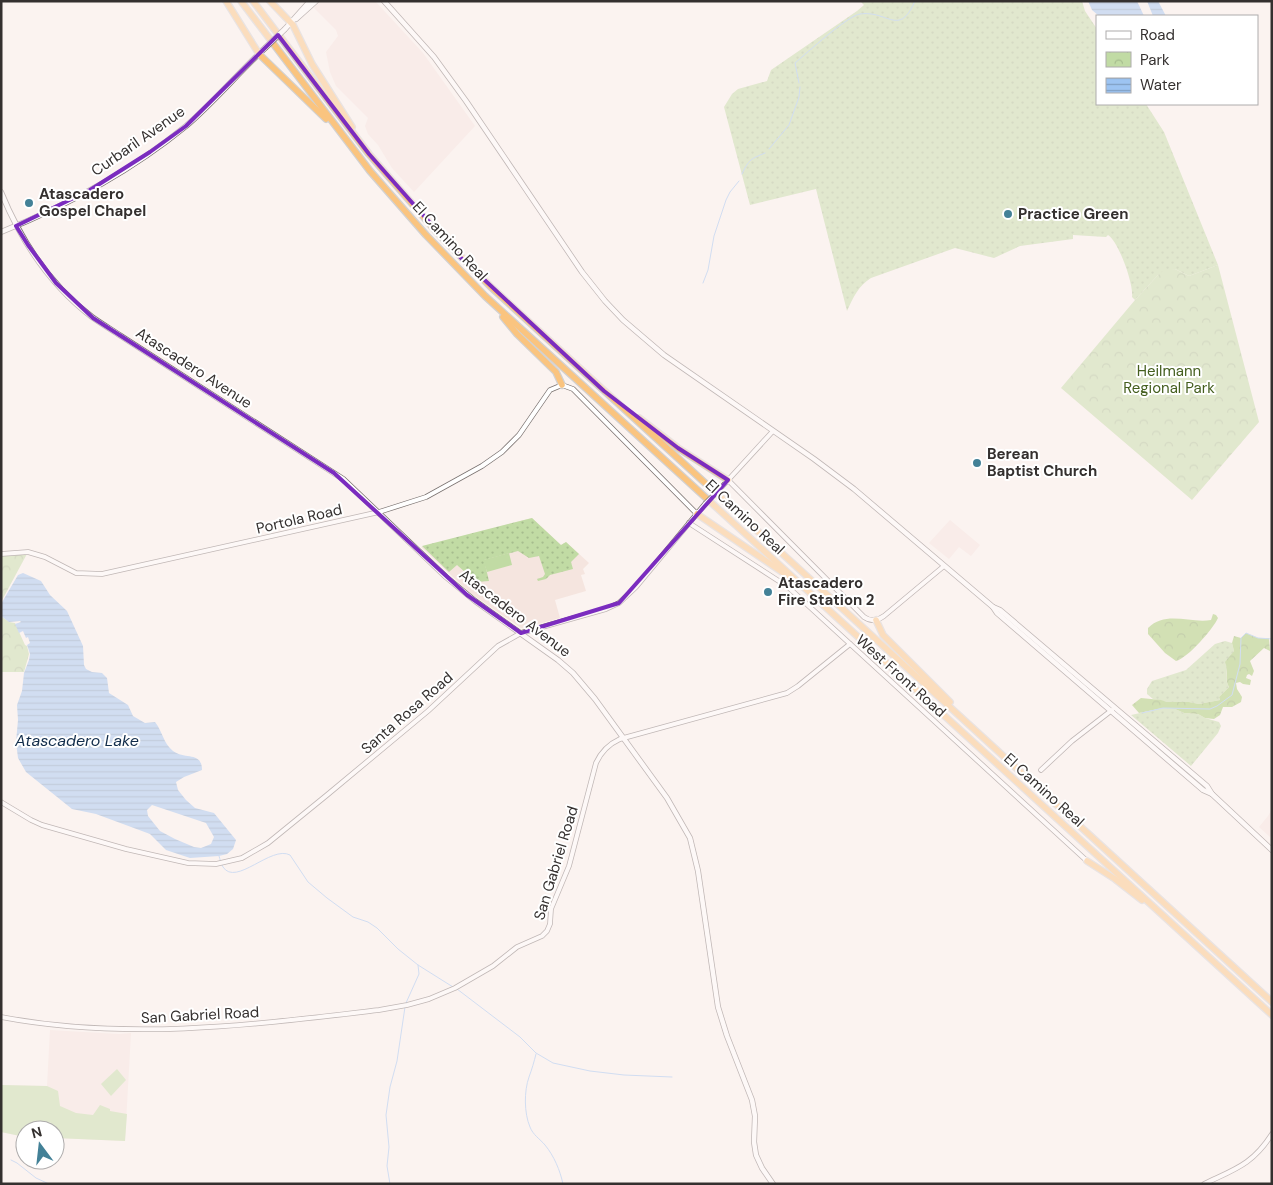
<svg xmlns="http://www.w3.org/2000/svg" width="1273" height="1185" viewBox="0 0 1273 1185" font-family="'DM Sans',sans-serif">
<style>
.built{fill:#f5e5df}
.grass{fill:url(#grass-dots)}
.forest{fill:url(#forest-crowns)}
.park{fill:url(#park-crowns)}
.pitch{fill:#c1dba4}
.water{fill:url(#water-rules);fill-rule:evenodd}
.lines{fill:none;stroke-linecap:round;stroke-linejoin:round}
.stream{stroke:#9dc4f2;stroke-width:1}
.tertiary-casing{stroke:#79716f;stroke-width:5.5}
.secondary-casing{stroke:#79716f;stroke-width:6}
.motorway-casing{stroke:#d2d1d1;stroke-width:8}
.tertiary{stroke:#fff;stroke-width:4}
.secondary{stroke:#fff;stroke-width:4.5}
.motorway{stroke:#fac47f;stroke-width:5.5}
.tertiary-bridge-casing{stroke:#79716f;stroke-width:5.5;stroke-linecap:butt}
.secondary-bridge-casing{stroke:#79716f;stroke-width:6;stroke-linecap:butt}
.tertiary-bridge{stroke:#fff;stroke-width:4}
.secondary-bridge{stroke:#fff;stroke-width:4.5}
.marked{fill:none;stroke:#7b2cbf;stroke-width:4;stroke-linejoin:round}
.poi-dot{fill:#438197;stroke:#fff;stroke-width:2}
.labels{text-anchor:middle;stroke-width:4;stroke-linejoin:round;paint-order:stroke}
.street-label{font-size:15px;fill:#34302f;stroke:#fff}
.poi-label{font-size:15px;font-weight:bold;fill:#34302f;stroke:#fff;text-anchor:start}
.park-label{font-size:15px;fill:#455f1f;stroke:#fff}
.water-label{font-size:16px;font-style:italic;fill:#122d4b;stroke:#fff}
</style>
<defs>
<pattern id="grass-dots" width="8" height="8" patternUnits="userSpaceOnUse" patternTransform="scale(1.25)"><rect width="8" height="8" fill="#c1dba4"/><path d="M2 2h.1M6 6h.1" fill="none" stroke="#a6bc8e" stroke-width="1.8" stroke-linecap="round"/></pattern>
<pattern id="forest-crowns" width="20" height="18" patternUnits="userSpaceOnUse" patternTransform="scale(1.25)"><rect width="20" height="18" fill="#a0ca6c"/><path d="M2 6a3 3 0 1 1 6 0M12 15a3 3 0 1 1 6 0" fill="none" stroke="#83a459"/></pattern>
<pattern id="park-crowns" width="20" height="18" patternUnits="userSpaceOnUse" patternTransform="scale(1.25)"><rect width="20" height="18" fill="#c1dba4"/><path d="M2 6a3 3 0 1 1 6 0M12 15a3 3 0 1 1 6 0" fill="none" stroke="#a6bc8e"/></pattern>
<pattern id="water-rules" width="6" height="5" patternUnits="userSpaceOnUse" patternTransform="scale(1.25)"><rect width="6" height="5" fill="#9dc4f2"/><path d="M0 2.5h6" fill="none" stroke="#81a0c4"/></pattern>
</defs>
<rect width="100%" height="100%" fill="#fbf3f0"/>
<g class="built">
<path d="M 320,1 L 375,1 L 423,53 L 475,126 L 414,192 L 392,168 L 378,145 L 368,134 L 365,126 L 368,118 L 336,86 L 330,72 L 326,52 L 338,36 L 336,30 L 314,8 Z"/>
<path d="M 532,518 L 561,545 L 566,542 L 589,563 L 583,569 L 585,574 L 581,575 L 586,591 L 555,600 L 560,618 L 524,628 L 521,628 L 470,593 L 421,547 Z"/>
<path d="M 950,520 L 980,545 L 971,556 L 959,547 L 949,559 L 929,543 Z"/>
<path d="M 1272,809 L 1272,835 L 1270,837 L 1259,827 L 1268,816 Z"/>
<path d="M 50,1030 L 119,1034 L 131,1033 L 125,1141 L 55,1138 L 55,1130 L 25,1130 L 25,1137 L 1,1132 L 1,1085 L 47,1086 Z"/>
</g>
<g class="grass">
<path d="M 860,1 L 1082,1 L 1085,11 L 1097,29 L 1097,104 L 1146,104 L 1164,132 L 1218,265 L 1189,276 L 1175,269 L 1158,275 L 1135,300 L 1132,297 C 1134,285 1119,242 1108,235 L 1106,237 L 1073,235 L 1073,239 L 1020,246 L 994,258 L 955,248 L 871,278 C 858,286 853,298 847,311 L 816,189 L 750,205 L 724,107 L 732,94 L 738,89 L 767,81 L 771,70 L 857,11 L 864,5 Z"/>
<path d="M 532,518 L 561,545 L 566,542 L 579,554 L 571,562 L 573,569 L 550,575 L 546,579 L 538,581 L 537,579 L 543,577 L 545,574 L 539,556 L 529,558 L 518,551 L 484,560 L 489,581 L 476,582 L 457,565 L 449,572 L 422,546 Z"/>
<path d="M 1225,641 L 1232,643 L 1234,651 C 1228,660 1223,677 1229,687 L 1219,697 L 1220,700 L 1199,704 L 1189,702 L 1167,702 L 1153,699 L 1147,694 L 1147,689 L 1152,681 L 1186,670 L 1215,644 Z"/>
<path d="M 1163,708 L 1175,709 L 1184,713 L 1198,714 L 1205,718 L 1219,722 L 1221,726 L 1218,733 L 1191,766 L 1131,715 Z"/>
</g>
<g class="forest">
<path d="M 1213,614 L 1216,615 L 1218,618 C 1213,629 1188,658 1176,661 L 1165,653 L 1148,634 L 1148,628 C 1166,610 1191,624 1211,620 Z"/>
<path d="M 1246,633 L 1258,638 L 1269,638 L 1270,651 L 1264,648 L 1250,661 L 1254,671 L 1252,676 L 1249,674 L 1247,675 L 1246,678 L 1251,680 L 1250,685 L 1243,684 L 1240,682 L 1236,683 L 1237,689 L 1242,697 L 1241,702 L 1232,707 L 1223,707 L 1220,715 L 1214,719 L 1205,718 L 1198,714 L 1184,713 L 1175,709 L 1163,708 L 1139,713 L 1132,705 L 1141,698 L 1161,700 L 1167,702 L 1189,702 L 1199,704 L 1220,700 L 1219,697 L 1229,687 C 1224,679 1229,670 1225,662 L 1234,651 L 1232,643 L 1234,636 L 1241,638 Z"/>
</g>
<g class="park">
<path d="M 1218,265 L 1259,422 L 1192,500 L 1061,388 L 1135,300 L 1158,275 L 1164,270 L 1175,269 L 1189,276 Z"/>
<path d="M 28,552 L 1,602 L 1,554 Z"/>
<path d="M 1,616 L 9,622 L 15,623 L 25,645 L 27,646 L 29,654 L 24,672 L 1,672 Z"/>
</g>
<g class="pitch">
<path d="M 509,553 L 512,565 L 487,572 L 483,560 Z"/>
<path d="M 117,1069 L 126,1080 L 111,1096 L 101,1084 Z"/>
<path d="M 1,1085 L 47,1086 L 58,1091 L 60,1106 L 76,1113 L 93,1115 L 100,1105 L 110,1109 L 110,1111 L 127,1114 L 125,1141 L 55,1138 L 55,1130 L 25,1130 L 25,1137 L 1,1132 Z"/>
</g>
<g class="water">
<path d="M 1088,1 L 1137,1 L 1144,16 L 1099,16 L 1092,10 Z"/>
<path d="M 1147,1 L 1158,1 L 1166,16 L 1153,16 Z"/>
<path d="M 23,573 L 41,581 L 50,595 L 67,611 L 83,646 L 84,665 L 86,669 L 92,672 L 102,673 L 107,678 L 109,693 L 128,705 L 133,716 L 145,723 L 155,722 C 163,732 163,743 173,751 C 185,760 202,751 202,770 L 184,777 L 176,782 L 178,790 L 186,800 L 195,808 L 214,813 L 236,840 L 233,849 L 227,854 L 219,856 L 190,858 L 166,850 L 150,834 L 96,814 L 72,809 L 26,772 L 18,758 L 16,742 L 18,720 L 17,705 L 22,691 L 24,673 L 29,660 L 30,654 L 27,645 L 30,643 L 28,637 L 26,638 L 23,631 L 19,633 L 15,624 L 21,622 L 20,621 L 9,622 L 1,616 L 1,604 L 18,575 ZM 152,805 L 206,823 L 214,837 L 211,844 L 201,848 L 194,847 L 175,839 L 160,831 L 148,816 L 147,810 Z"/>
</g>
<g class="lines">
<g class="stream">
<path d="M 799,83 L 795,63 C 807,53 847,16 860,14 C 888,10 899,38 915,1"/>
<path d="M 769,149 L 789,125 L 799,97 L 800,87"/>
<path d="M 742,174 C 749,159 751,159 765,153"/>
<path d="M 703,283 L 708,270 L 714,236 L 726,200 L 730,192 L 739,181"/>
<path d="M 1142,713 L 1163,708 L 1210,709 L 1217,706 L 1232,695 L 1240,664 L 1241,638 L 1246,633 L 1258,638 L 1272,639"/>
<path d="M 219,856 C 220,859 221,864 223,867 C 236,887 271,845 290,855 L 308,882 L 327,898 L 353,917 L 368,922 L 377,928 L 398,949 L 418,965 L 453,987"/>
<path d="M 457,989 L 520,1037 L 536,1053 L 553,1063 L 590,1071 L 624,1075 L 672,1077"/>
<path d="M 406,1003 L 419,974 L 418,965"/>
<path d="M 536,1054 C 534,1062 532,1069 529,1077 C 524,1091 524,1113 530,1127 C 533,1135 540,1139 545,1145 C 554,1156 560,1170 563,1184"/>
<path d="M 11,1160 L 17,1163 L 36,1178 L 49,1184"/>
<path d="M 390,1184 L 387,1166 L 389,1147 L 386,1115 L 390,1087 L 397,1061 L 405,1007"/>
</g>
<g class="tertiary-casing">
<g id="tertiary">
<path d="M 728,480 L 864,617 C 871,622 877,621 884,616 L 944,566"/>
<path d="M 719,490 L 773,431"/>
<path d="M 689,523 L 788,587 L 1087,861"/>
<path d="M 1,554 L 28,552 L 45,557 L 76,573 L 102,574 L 379,512 L 426,497 L 482,466 L 502,452 L 519,435 L 550,390 L 562,385 L 573,389 L 697,514"/>
<path d="M 1041,770 L 1072,741 L 1112,710"/>
<path d="M 1,802 L 31,820 L 42,825 L 126,849 L 188,863 L 216,864 L 242,858 L 268,843 L 327,795 L 428,711 L 498,646 L 521,633 L 606,609 L 619,603 L 636,587 L 705,504"/>
<path d="M 1,1017 C 128,1041 252,1025 379,1010 L 407,1005 L 429,999 L 455,988 L 493,966 L 517,947 L 542,936 L 547,931 L 550,924 L 551,909 L 569,866 L 596,763 C 601,752 609,744 620,739 L 787,693 L 798,686 L 850,644"/>
<path d="M 1204,1184 C 1235,1169 1252,1165 1272,1134"/>
</g>
</g>
<g class="secondary-casing">
<g id="secondary">
<path d="M 384,1 L 434,57 L 466,101 L 582,272 L 605,301 L 623,320 L 664,355 L 814,459 L 854,489 L 993,607 L 997,613 L 1203,790 L 1212,794"/>
<path d="M 296,19 L 316,1"/>
<path d="M 285,29 L 310,1"/>
<path d="M 1,192 C 21,241 50,285 92,317 C 102,324 112,330 121,336 L 343,479 L 446,577 L 475,601 L 558,660 L 573,673 L 595,699 L 667,798 L 690,838 L 698,871 L 718,1007 L 727,1036 L 752,1100 L 755,1116 L 754,1142 L 756,1155 L 762,1168 L 773,1184"/>
<path d="M 1,232 C 66,206 131,171 186,126 C 214,102 238,73 265,48"/>
<path d="M 993,607 L 1000,610 L 1207,786 L 1212,794 L 1272,850"/>
</g>
</g>
<g class="motorway-casing">
<g id="motorway">
<path d="M 226,1 L 259,54 L 326,119"/>
<path d="M 241,1 L 370,171 L 426,235 L 485,296 L 1272,1015"/>
<path d="M 253,1 L 369,154 L 435,230 L 491,287 L 1272,1002"/>
<path d="M 270,1 L 293,25 L 312,64 L 352,127"/>
<path d="M 503,317 L 517,334 L 556,372 L 562,385"/>
<path d="M 639,418 L 678,448 L 728,480"/>
<path d="M 697,514 L 788,576"/>
<path d="M 876,620 L 883,635 L 950,702"/>
<path d="M 1087,861 L 1115,879 L 1142,900"/>
</g>
</g>
<use href="#tertiary" class="tertiary"/>
<use href="#secondary" class="secondary"/>
<use href="#motorway" class="motorway"/>
<g class="tertiary-bridge-casing">
<path id="tertiary-bridge" d="M 705,504 L 719,490"/>
</g>
<g class="secondary-bridge-casing">
<path id="secondary-bridge" d="M 265,48 L 285,29"/>
</g>
<use href="#tertiary-bridge" class="tertiary-bridge"/>
<use href="#secondary-bridge" class="secondary-bridge"/>
</g>
<path d="M0 0H1273V1185H0ZM 278,35 L 369,154 L 462,259 L 604,391 L 678,448 L 728,480 L 619,603 L 521,633 L 467,595 L 334,473 L 93,318 L 56,283 L 28,245 L 16,226 L 90,190 L 150,152 L 186,126 Z" fill="#fbf3f0" fill-opacity=".55" fill-rule="evenodd"/>
<path class="marked" d="M 278,35 L 369,154 L 462,259 L 604,391 L 678,448 L 728,480 L 619,603 L 521,633 L 467,595 L 334,473 L 93,318 L 56,283 L 28,245 L 16,226 L 90,190 L 150,152 L 186,126 Z"/>
<g class="poi-dot">
<circle cx="29" cy="203" r="5"/>
<circle cx="1008" cy="214" r="5"/>
<circle cx="977" cy="463" r="5"/>
<circle cx="768" cy="592" r="5"/>
</g>
<g class="labels">
<g class="street-label">
<text transform="translate(138 141) rotate(-35)" y="5">Curbaril Avenue</text>
<text transform="translate(450 241) rotate(47)" y="5">El Camino Real</text>
<text transform="translate(194 368) rotate(33)" y="5">Atascadero Avenue</text>
<text transform="translate(745 517) rotate(43)" y="5">El Camino Real</text>
<text transform="translate(299 519) rotate(-13)" y="5">Portola Road</text>
<text transform="translate(515 613) rotate(37)" y="5">Atascadero Avenue</text>
<text transform="translate(901 676) rotate(42)" y="5">West Front Road</text>
<text transform="translate(407 713) rotate(-41)" y="5">Santa Rosa Road</text>
<text transform="translate(1044 790) rotate(42)" y="5">El Camino Real</text>
<text transform="translate(556 863) rotate(-73)" y="5">San Gabriel Road</text>
<text transform="translate(200 1015) rotate(-3)" y="5">San Gabriel Road</text>
</g>
<g class="poi-label">
<text x="39" y="199">Atascadero<tspan x="39" dy="17">Gospel Chapel</tspan></text>
<text x="1018" y="219">Practice Green</text>
<text x="987" y="459">Berean<tspan x="987" dy="17">Baptist Church</tspan></text>
<text x="778" y="588">Atascadero<tspan x="778" dy="17">Fire Station 2</tspan></text>
</g>
<g class="park-label">
<text x="1169" y="376">Heilmann<tspan x="1169" dy="17">Regional Park</tspan></text>
</g>
<g class="water-label">
<text x="77" y="746">Atascadero Lake</text>
</g>
</g>
<rect width="1273" height="1185" fill="none" stroke="#34302f" stroke-width="5"/>
<rect x="1096" y="15" width="162" height="90" fill="#ffffff" stroke="#aeacac"/>
<rect x="1106" y="31" width="25" height="8" fill="#ffffff" stroke="#aeacac"/>
<text x="1140" y="40" font-size="15" fill="#34302f">Road</text>
<rect x="1106" y="52" width="25" height="15" fill="url(#park-crowns)" stroke="#aeacac"/>
<text x="1140" y="65" font-size="15" fill="#34302f">Park</text>
<rect x="1106" y="78" width="25" height="15" fill="url(#water-rules)" stroke="#aeacac"/>
<text x="1140" y="90" font-size="15" fill="#34302f">Water</text>
<g transform="translate(40 1145) rotate(345)"><circle r="24" fill="#ffffff" stroke="#aeacac"/>
<path d="M0-4L9 19L0 12L-9 19Z" fill="#438197"/>
<text y="-8" font-size="14" font-weight="bold" text-anchor="middle" fill="#34302f">N</text>
</g>
</svg>
